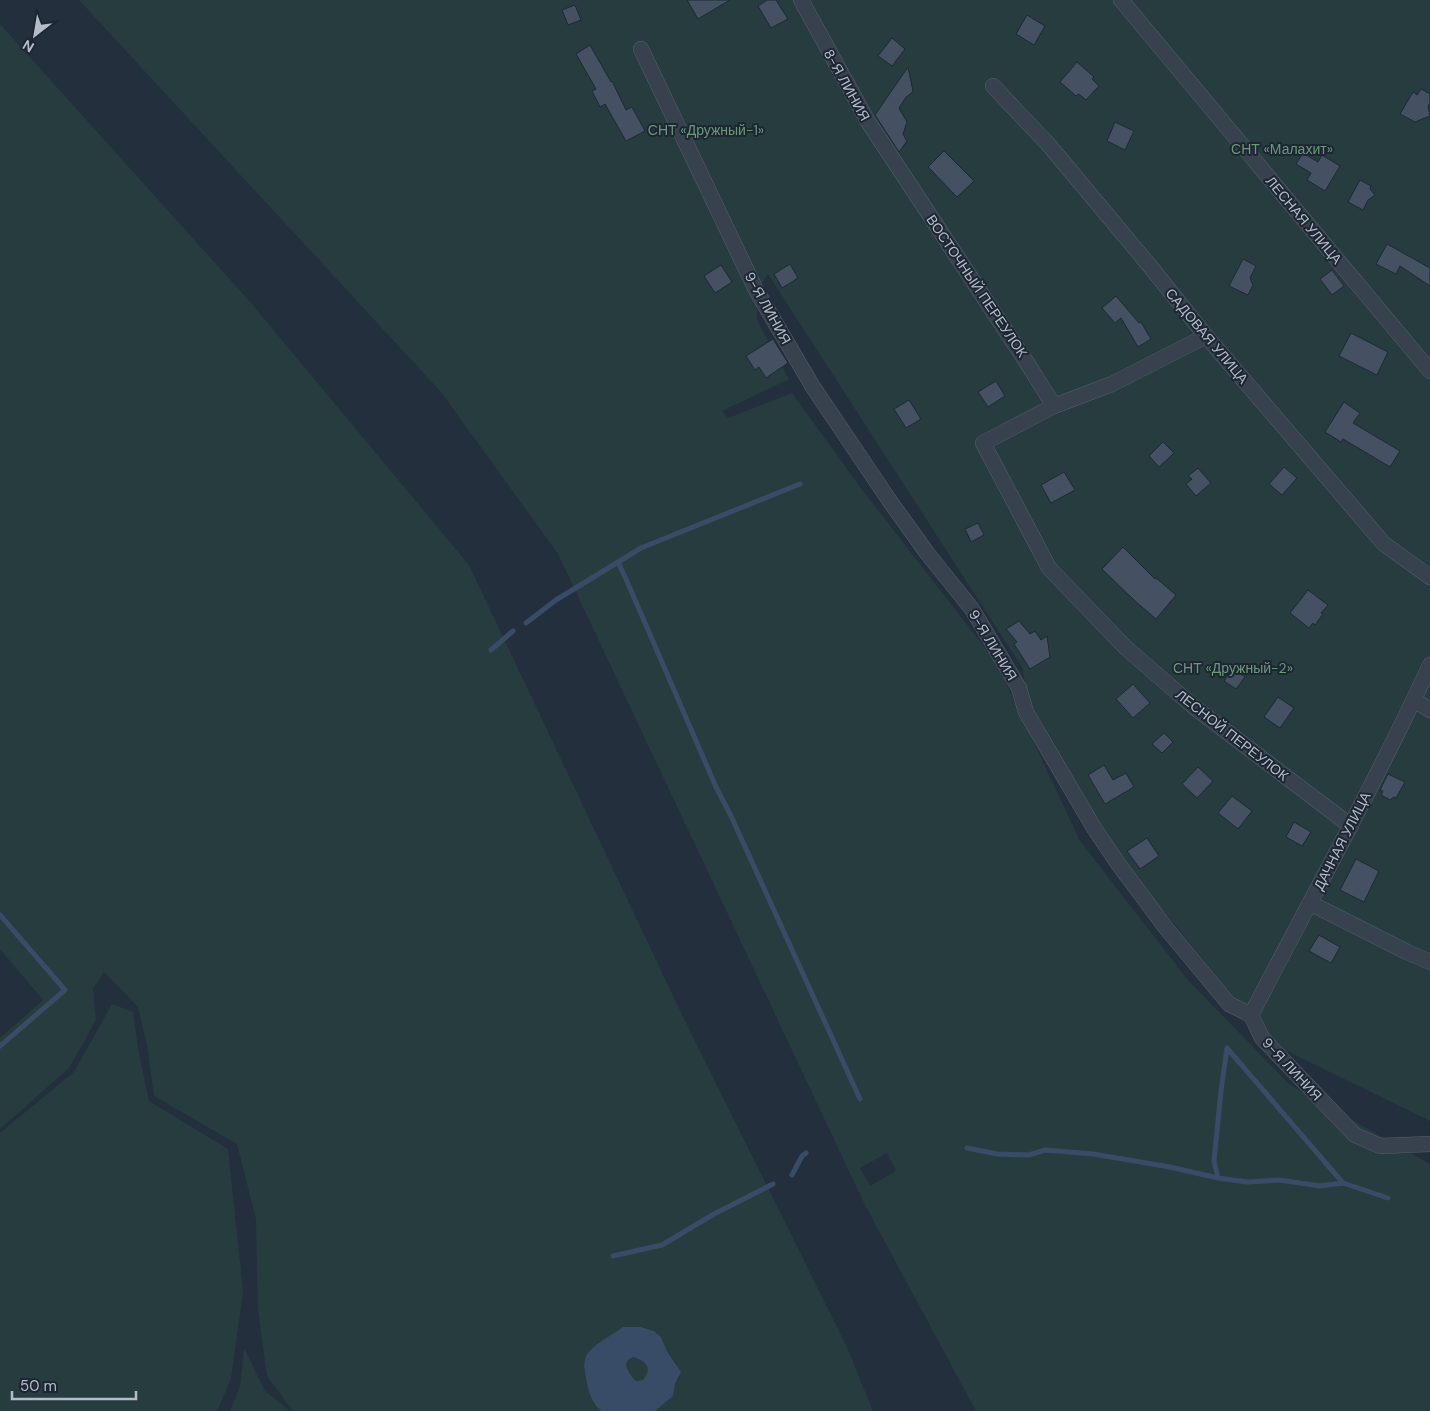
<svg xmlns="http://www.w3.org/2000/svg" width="1430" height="1411" viewBox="0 0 1430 1411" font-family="'DM Sans',sans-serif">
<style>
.green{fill:#263c3f;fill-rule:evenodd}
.water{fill:#394c67;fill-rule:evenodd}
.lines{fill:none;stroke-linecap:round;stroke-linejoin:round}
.stream{stroke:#394c67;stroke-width:5}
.building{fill:#455162;stroke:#1f2835}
.minor-casing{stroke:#565f6c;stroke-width:16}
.minor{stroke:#38414e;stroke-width:15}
.labels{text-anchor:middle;stroke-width:4;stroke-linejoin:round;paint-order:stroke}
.street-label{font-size:14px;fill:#b4bcc9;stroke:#1d2633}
.park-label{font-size:14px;fill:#6b9a76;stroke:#1d2633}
</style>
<rect width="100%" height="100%" fill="#242f3e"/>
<g class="green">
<path d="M 79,0 L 1430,0 L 1430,572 L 1387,539 L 1206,324 L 1384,544 L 1430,577 L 1430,1121 L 1283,1049 L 1233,996 L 1144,887 L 1123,876 L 1029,714 L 1023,669 L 768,274 L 757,290 L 757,320 L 789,379 L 722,411 L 728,418 L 792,393 L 860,487 L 996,662 L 1080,841 L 1188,980 L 1290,1085 L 1430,1164 L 1430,1411 L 976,1411 L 865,1205 L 558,554 L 441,392 ZM 887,1153 L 896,1171 L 870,1186 L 860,1168 Z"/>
<path d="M 0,24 L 252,304 L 469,565 L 684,1019 L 846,1345 L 873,1411 L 655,1411 L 673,1396 L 675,1384 L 680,1377 L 676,1363 L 667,1351 L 661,1337 L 654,1331 L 641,1327 L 623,1327 L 610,1337 L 584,1368 C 588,1385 588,1398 601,1411 L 293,1411 L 267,1376 L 258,1309 L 256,1219 L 237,1144 L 154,1096 L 148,1050 L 138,1007 L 104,972 L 93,989 L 96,1020 L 69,1068 L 0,1129 L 0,1038 L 43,1000 L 0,949 Z"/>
<path d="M 112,1004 L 133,1012 L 139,1054 L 149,1101 L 228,1149 L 243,1291 L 231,1379 L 219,1407 L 216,1411 L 0,1411 L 0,1133 L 74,1072 Z"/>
<path d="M 244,1348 L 265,1391 L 290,1411 L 230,1411 L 240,1387 Z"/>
<path d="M 633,1357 C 646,1361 653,1368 643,1380 L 636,1381 C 631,1376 628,1372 626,1365 L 628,1360 Z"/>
</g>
<path class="water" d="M 623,1327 L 641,1327 L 654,1331 L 661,1337 L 667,1351 L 681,1372 L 675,1384 L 673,1396 L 655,1411 L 601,1411 C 593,1404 589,1394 587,1383 C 586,1376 583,1368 585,1360 C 587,1347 613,1335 623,1327 ZM 633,1357 C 646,1361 653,1368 643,1380 L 636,1381 C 631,1376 628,1372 626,1365 L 628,1360 Z"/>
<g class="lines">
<g class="stream">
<path d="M 618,562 L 626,579 L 716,787 L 731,816 L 860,1099"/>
<path d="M 526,623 L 556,600 L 641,548 L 800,484"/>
<path d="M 491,650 L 513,631"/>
<path d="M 0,915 L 65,990 L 0,1046"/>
<path d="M 967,1148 L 997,1154 L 1029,1155 L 1045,1150 L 1093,1154 L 1170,1167 L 1218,1178 L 1247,1182 L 1279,1180 L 1320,1186 L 1343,1183 L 1388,1198"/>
<path d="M 792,1175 L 802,1156 L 806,1153"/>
<path d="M 1218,1178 L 1214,1161 L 1221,1091 L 1227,1048 L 1343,1183"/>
<path d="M 613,1256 L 662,1245 L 714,1214 L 773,1184"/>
</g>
</g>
<g class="building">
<path d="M 687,0 L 730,0 L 698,19 Z"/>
<path d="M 767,0 L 776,0 L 788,19 L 771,28 L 758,6 Z"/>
<path d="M 575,5 L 581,20 L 568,25 L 562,10 Z"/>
<path d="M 1027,15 L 1045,26 L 1034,45 L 1016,34 Z"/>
<path d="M 892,38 L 905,49 L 892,66 L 878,56 Z"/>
<path d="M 590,45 L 611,82 L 612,81 L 626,110 L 632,107 L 645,131 L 626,141 L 605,104 L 600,107 L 592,91 L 596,89 L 576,54 Z"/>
<path d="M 1077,62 L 1094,77 L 1092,79 L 1099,86 L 1086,100 L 1079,94 L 1076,96 L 1060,82 Z"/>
<path d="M 908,67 L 913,91 L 909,95 L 906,97 L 899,108 L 907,122 L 903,134 L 907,141 L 899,152 L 875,115 Z"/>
<path d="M 1421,89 L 1430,94 L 1430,103 L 1428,106 L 1430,116 L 1415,122 L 1400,114 L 1413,92 L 1417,95 Z"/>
<path d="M 1115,122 L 1134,131 L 1125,150 L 1107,141 Z"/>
<path d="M 944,151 L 974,181 L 957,197 L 928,167 Z"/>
<path d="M 1303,153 L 1318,162 L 1322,155 L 1340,166 L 1325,191 L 1307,180 L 1311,173 L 1296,164 Z"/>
<path d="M 1360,180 L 1371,186 L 1370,189 L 1375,195 L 1368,200 L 1363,210 L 1348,202 Z"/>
<path d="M 1387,244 L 1430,268 L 1430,286 L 1400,266 L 1396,274 L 1376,264 Z"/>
<path d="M 1243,259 L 1256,266 L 1250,278 L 1253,285 L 1248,295 L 1229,286 Z"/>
<path d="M 790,264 L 798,278 L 782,288 L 774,274 Z"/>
<path d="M 721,265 L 732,282 L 715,293 L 704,276 Z"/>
<path d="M 1332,270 L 1344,286 L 1332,295 L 1320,279 Z"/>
<path d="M 1116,296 L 1139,323 L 1141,322 L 1151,339 L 1138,347 L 1121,318 L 1115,323 L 1102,308 Z"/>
<path d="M 1351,333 L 1388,352 L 1377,375 L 1339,356 Z"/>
<path d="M 773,339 L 788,363 L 766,378 L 759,367 L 755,370 L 746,356 Z"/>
<path d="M 996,381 L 1005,396 L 988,407 L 978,392 Z"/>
<path d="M 909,400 L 921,419 L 906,428 L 894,409 Z"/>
<path d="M 1344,402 L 1360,413 L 1353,423 L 1400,451 L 1390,467 L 1343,439 L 1341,442 L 1325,432 Z"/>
<path d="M 1163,442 L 1174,453 L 1159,467 L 1149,456 Z"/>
<path d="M 1284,467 L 1297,478 L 1282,495 L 1269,484 Z"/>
<path d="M 1198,468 L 1211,483 L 1196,496 L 1186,484 L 1192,479 L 1188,476 Z"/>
<path d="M 1064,472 L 1075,490 L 1051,503 L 1041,485 Z"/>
<path d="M 978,523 L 984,535 L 971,542 L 965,529 Z"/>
<path d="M 1123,547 L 1155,579 L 1156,578 L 1176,595 L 1156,619 L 1135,601 L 1102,569 Z"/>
<path d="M 1308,590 L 1328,605 L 1321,613 L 1323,614 L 1315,625 L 1313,623 L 1309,628 L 1290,613 Z"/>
<path d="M 1019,621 L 1030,634 L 1035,631 L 1041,640 L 1047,636 L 1050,657 L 1030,669 L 1014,644 L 1017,642 L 1006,629 Z"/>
<path d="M 1233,668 L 1245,677 L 1236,689 L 1224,681 Z"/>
<path d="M 1133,684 L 1150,703 L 1133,718 L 1116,699 Z"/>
<path d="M 1278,697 L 1294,708 L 1280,728 L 1264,717 Z"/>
<path d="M 1164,733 L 1173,742 L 1162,753 L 1152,744 Z"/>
<path d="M 1104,765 L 1113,780 L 1126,773 L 1134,787 L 1105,804 L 1088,775 Z"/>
<path d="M 1198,767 L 1213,781 L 1197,798 L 1182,784 Z"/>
<path d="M 1388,774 L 1405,782 L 1396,798 L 1394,797 L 1390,800 L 1381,795 L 1383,791 L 1380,790 Z"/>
<path d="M 1232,796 L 1252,811 L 1238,829 L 1218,813 Z"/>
<path d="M 1294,822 L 1311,832 L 1302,846 L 1286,837 Z"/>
<path d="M 1147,838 L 1159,856 L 1140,869 L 1127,851 Z"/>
<path d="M 1356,859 L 1379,871 L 1364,902 L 1340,890 Z"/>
<path d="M 1319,935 L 1340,947 L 1331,963 L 1309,951 Z"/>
</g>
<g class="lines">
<g class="minor-casing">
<g id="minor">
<path d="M 801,0 L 867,120 L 1029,366 L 1054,406"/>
<path d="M 1121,0 L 1430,371"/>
<path d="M 641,49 L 756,290 L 813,387 L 889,500 L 927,553 L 972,609 L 1019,688 L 1026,712 L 1094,828 L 1119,865 L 1166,928 L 1229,1004 L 1251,1015 L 1262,1038 L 1355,1135 L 1380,1146 L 1430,1144"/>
<path d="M 993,86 L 1048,144 L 1149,265 L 1206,336 L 1384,544 L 1430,577"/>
<path d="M 1206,336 L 1112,384 L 1054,406 L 983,443 L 1049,568 L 1125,647 L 1194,707 L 1351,826"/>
<path d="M 1414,700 L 1430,710"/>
<path d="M 1310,903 L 1407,952 L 1430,962"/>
<path d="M 1251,1015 C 1311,899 1375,784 1430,665"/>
</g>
</g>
<use href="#minor" class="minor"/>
</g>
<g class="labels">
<g class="street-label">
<text transform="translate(847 85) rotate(61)" y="5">8-Я ЛИНИЯ</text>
<text transform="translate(1304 220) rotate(50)" y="5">ЛЕСНАЯ УЛИЦА</text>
<text transform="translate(977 286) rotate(56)" y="5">ВОСТОЧНЫЙ ПЕРЕУЛОК</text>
<text transform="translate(768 308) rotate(61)" y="5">9-Я ЛИНИЯ</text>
<text transform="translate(1207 336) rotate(50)" y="5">САДОВАЯ УЛИЦА</text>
<text transform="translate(993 645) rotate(59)" y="5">9-Я ЛИНИЯ</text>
<text transform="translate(1232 735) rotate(38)" y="5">ЛЕСНОЙ ПЕРЕУЛОК</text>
<text transform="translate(1342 841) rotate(-63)" y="5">ДАЧНАЯ УЛИЦА</text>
<text transform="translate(1292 1069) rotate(47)" y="5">9-Я ЛИНИЯ</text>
</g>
<g class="park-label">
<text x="706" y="135">СНТ «Дружный-1»</text>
<text x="1282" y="154">СНТ «Малахит»</text>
<text x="1233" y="673">СНТ «Дружный-2»</text>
</g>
</g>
<g transform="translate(35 35) rotate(211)" stroke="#1d2633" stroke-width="4" paint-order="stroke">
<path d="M0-4L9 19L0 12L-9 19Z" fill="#b4bcc9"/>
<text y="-8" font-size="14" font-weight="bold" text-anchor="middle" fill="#b4bcc9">N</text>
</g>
<path d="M12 1391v8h124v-8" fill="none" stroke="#b4bcc9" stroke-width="2.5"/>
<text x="20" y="1391" font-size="15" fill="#b4bcc9" stroke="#1d2633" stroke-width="4" paint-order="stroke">50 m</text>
</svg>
